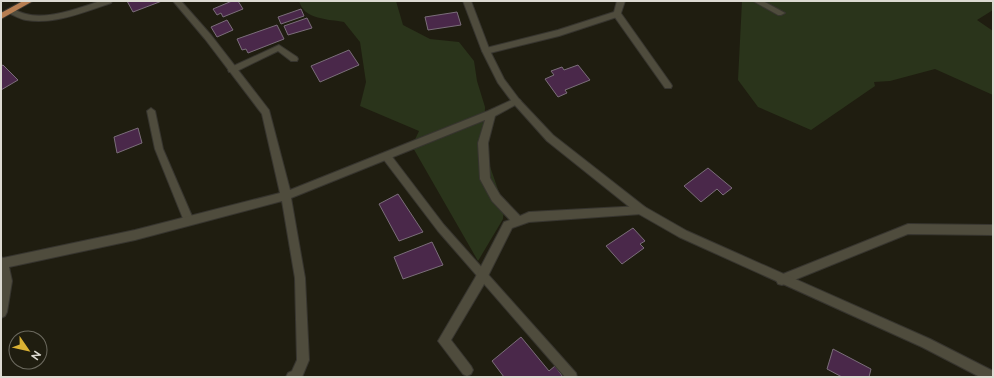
<svg xmlns="http://www.w3.org/2000/svg" width="994" height="378" viewBox="0 0 994 378" font-family="Raleway,sans-serif">
<style>
.green{fill:#2a341b}
.building{fill:#4a284a;stroke:#7b6e7a}
.lines{fill:none;stroke-linecap:round;stroke-linejoin:round}
.lane-casing{stroke:#37352f;stroke-width:2}
.street-casing{stroke:#37352f;stroke-width:2}
.secondary-casing{stroke:#37352f;stroke-width:2}
.primary-casing{stroke:#37352f;stroke-width:2}
.lane{fill:#4f4c3d;fill-rule:evenodd}
.street{fill:#4f4c3d;fill-rule:evenodd}
.secondary{fill:#4f4c3d;fill-rule:evenodd}
.primary{fill:#b77e51;fill-rule:evenodd}
</style>
<rect width="100%" height="100%" fill="#1f1d10"/>
<g class="green">
<path d="M 299,1 L 396,1 L 403,25 L 430,39 L 459,42 L 474,61 L 477,81 L 485,107 L 484,149 L 504,207 L 503,219 L 478,261 L 412,146 L 419,131 L 360,106 L 366,82 L 360,42 L 344,22 C 329,19 304,20 299,1 Z"/>
<path d="M 742,1 L 757,1 L 766,6 L 768,1 L 993,1 L 993,10 L 977,20 L 993,31 L 993,95 L 935,69 L 890,81 L 874,82 L 875,86 L 811,130 L 758,107 L 738,80 Z"/>
</g>
<g class="building">
<path d="M 127,1 L 162,1 L 133,12 Z"/>
<path d="M 232,1 L 238,1 L 243,9 L 223,17 L 221,13 L 217,15 L 213,9 Z"/>
<path d="M 301,9 L 304,16 L 281,24 L 278,17 Z"/>
<path d="M 457,12 L 461,25 L 428,30 L 425,17 Z"/>
<path d="M 307,18 L 312,28 L 288,35 L 284,26 Z"/>
<path d="M 227,20 L 233,30 L 217,37 L 211,27 Z"/>
<path d="M 277,25 L 284,39 L 248,53 L 246,49 L 242,50 L 237,39 Z"/>
<path d="M 349,50 L 359,65 L 320,82 L 311,66 Z"/>
<path d="M 3,65 L 18,80 L 1,90 L 1,66 Z"/>
<path d="M 578,65 L 590,80 L 565,90 L 567,93 L 558,97 L 545,79 L 554,75 L 551,71 L 562,67 L 564,70 Z"/>
<path d="M 138,128 L 142,143 L 117,153 L 114,137 Z"/>
<path d="M 708,168 L 732,188 L 723,195 L 717,189 L 701,202 L 684,186 Z"/>
<path d="M 398,194 L 423,232 L 399,241 L 379,204 Z"/>
<path d="M 633,228 L 645,241 L 640,244 L 644,248 L 622,264 L 606,246 Z"/>
<path d="M 432,242 L 443,265 L 403,279 L 394,257 Z"/>
<path d="M 521,337 L 549,371 L 555,366 L 563,377 L 504,377 L 492,361 Z"/>
<path d="M 833,349 L 871,369 L 869,377 L 842,377 L 827,369 Z"/>
</g>
<g class="lines">
<g class="lane-casing">
<g id="lane">
<path d="M 753,1 L 763,1 L 785,13 L 781,15 L 778,15 Z"/>
<path d="M 614,12 L 620,12 L 671,84 L 672,86 L 671,88 L 665,88 L 614,16 Z"/>
<path d="M 279,45 L 297,57 L 298,59 L 297,61 L 291,61 L 278,51 L 235,72 L 229,72 L 228,70 L 229,68 Z"/>
<path d="M 151,108 L 155,111 L 163,149 L 194,221 L 192,224 L 189,225 L 186,224 L 184,221 L 155,149 L 147,111 Z"/>
<path d="M 387,153 L 390,154 L 444,225 L 576,373 L 577,377 L 565,377 L 438,231 L 384,160 L 383,157 L 384,154 Z"/>
</g>
</g>
<g class="street-casing">
<g id="street">
<path d="M 100,1 L 112,1 L 111,3 C 85,12 53,25 26,20 C 19,19 14,15 8,13 L 7,11 L 11,8 C 16,10 21,13 26,14 C 47,20 80,8 100,1 Z"/>
<path d="M 173,1 L 181,1 L 211,35 L 269,110 L 290,190 L 488,111 L 516,98 L 519,99 L 521,101 L 519,103 L 495,116 L 488,143 L 490,178 L 500,195 L 520,216 L 529,212 L 641,206 L 645,207 L 646,210 L 645,213 L 641,214 L 529,222 L 512,228 L 483,286 L 451,340 L 471,366 L 473,370 L 471,374 L 467,376 L 463,374 L 438,341 L 475,278 L 504,222 L 510,220 L 492,201 L 480,179 L 478,143 L 485,120 L 291,198 L 305,278 L 309,360 L 302,377 L 286,377 L 288,373 L 292,371 L 297,360 L 295,278 L 282,201 L 135,240 L 9,267 L 12,281 L 7,312 L 5,316 L 1,318 L 1,257 L 3,258 L 135,230 L 280,193 L 262,114 L 205,39 Z"/>
<path d="M 617,1 L 625,1 L 620,16 L 559,36 L 486,54 L 482,51 L 486,48 L 558,30 L 614,12 Z"/>
<path d="M 908,224 L 993,225 L 993,235 L 908,234 L 782,285 L 778,284 L 776,280 L 778,276 Z"/>
</g>
</g>
<g class="secondary-casing">
<path id="secondary" d="M 463,1 L 471,1 L 490,51 L 504,79 L 519,99 L 553,135 L 645,207 L 687,231 L 930,339 L 993,371 L 993,377 L 980,377 L 922,347 L 679,237 L 637,213 L 547,141 L 513,103 L 498,83 L 482,51 Z"/>
</g>
<g class="primary-casing">
<path id="primary" d="M 23,1 L 33,1 L 1,19 L 1,13 Z"/>
</g>
<use href="#lane" class="lane"/>
<use href="#street" class="street"/>
<use href="#secondary" class="secondary"/>
<use href="#primary" class="primary"/>
</g>
<rect width="994" height="378" fill="none" stroke="#dcdad2" stroke-width="4"/>
<g transform="translate(28 350) rotate(124)"><circle r="19" fill="#1f1d10" stroke="#6b695e"/>
<path d="M0-3L7 15L0 10L-7 15Z" fill="#dbb233"/>
<text y="-6" font-size="11" font-weight="bold" text-anchor="middle" fill="#dcdad2">N</text>
</g>
</svg>
